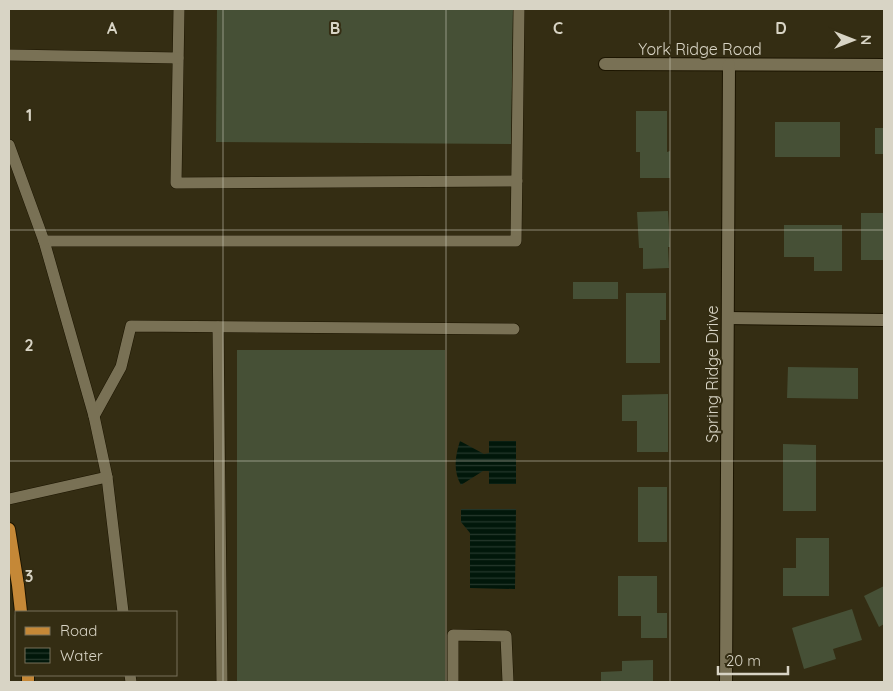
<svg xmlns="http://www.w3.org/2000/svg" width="893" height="691" viewBox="0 0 893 691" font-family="Quicksand,sans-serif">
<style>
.water{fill:url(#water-rules)}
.building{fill:#465036}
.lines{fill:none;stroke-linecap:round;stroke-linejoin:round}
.service-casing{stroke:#1c1500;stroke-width:12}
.minor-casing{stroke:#1c1500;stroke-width:14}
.primary-casing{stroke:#1c1500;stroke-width:14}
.service{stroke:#797155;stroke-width:11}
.minor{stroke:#797155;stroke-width:12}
.primary{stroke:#c58837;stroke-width:12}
.grid{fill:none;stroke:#d8d4c5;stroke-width:1;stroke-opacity:0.55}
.labels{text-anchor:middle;stroke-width:4;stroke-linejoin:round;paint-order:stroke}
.street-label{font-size:16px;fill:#d8d4c5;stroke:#342d13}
.grid-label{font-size:16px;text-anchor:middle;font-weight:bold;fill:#d8d4c5;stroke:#342d13;stroke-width:4;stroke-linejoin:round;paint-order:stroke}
</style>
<defs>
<pattern id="water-rules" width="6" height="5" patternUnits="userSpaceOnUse" patternTransform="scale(1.25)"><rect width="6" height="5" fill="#01170a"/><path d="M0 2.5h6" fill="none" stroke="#25382c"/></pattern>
</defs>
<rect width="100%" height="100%" fill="#342d13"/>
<g class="water">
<path d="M 460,441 L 484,454 L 489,453 L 489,441 L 516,441 L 516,484 L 489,484 L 489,471 L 483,471 L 461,485 C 453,471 455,456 460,441 Z"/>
<path d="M 461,509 L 516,509 L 515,589 L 470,588 L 470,533 L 461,522 Z"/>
</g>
<g class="building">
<path d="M 217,9 L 513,9 L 511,144 L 216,142 Z"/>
<path d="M 636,111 L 667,111 L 667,152 L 670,151 L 670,178 L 640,178 L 640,152 L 636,152 Z"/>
<rect x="775" y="122" width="65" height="35"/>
<rect x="875" y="128" width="9" height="26"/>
<path d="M 668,211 L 670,247 L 668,247 L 669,268 L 643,269 L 643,248 L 639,248 L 637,212 Z"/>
<rect x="861" y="213" width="23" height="47"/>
<path d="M 784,225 L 842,225 L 842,271 L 814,271 L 814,257 L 784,257 Z"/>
<rect x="573" y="282" width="45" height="17"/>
<path d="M 626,293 L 666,293 L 666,320 L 660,320 L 660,363 L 626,363 Z"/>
<rect x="237" y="350" width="208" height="332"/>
<path d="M 788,367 L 858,368 L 858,399 L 787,398 Z"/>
<path d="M 668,394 L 668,452 L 637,452 L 637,421 L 622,421 L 622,395 Z"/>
<path d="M 783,444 L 816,445 L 816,511 L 783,511 Z"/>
<rect x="638" y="487" width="29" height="55"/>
<path d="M 796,538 L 829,538 L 829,596 L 783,596 L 783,568 L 796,568 Z"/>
<path d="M 618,576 L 657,576 L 657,613 L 667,613 L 667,638 L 641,638 L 641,616 L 618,616 Z"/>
<path d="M 884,586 L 884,624 L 879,627 L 864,596 Z"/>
<path d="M 852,609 L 862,640 L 833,649 L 836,659 L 804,669 L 792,628 Z"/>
<path d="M 653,660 L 653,682 L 601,682 L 601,672 L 622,671 L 622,661 Z"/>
</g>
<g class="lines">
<g class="service-casing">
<g id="service">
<path d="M 179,9 L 176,183 L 517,181"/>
<path d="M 9,55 L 178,58"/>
<path d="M 9,145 L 44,241 L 516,241 L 519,9"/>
<path d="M 218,327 L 222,682"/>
<path d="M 94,416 L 121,367 L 131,326 L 514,329"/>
<path d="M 107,477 L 123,612"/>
<path d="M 9,499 L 107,477 L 94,416 L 44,241"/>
<path d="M 130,675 L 131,682"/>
<path d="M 453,682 L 453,635 L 506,636 L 508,682"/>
</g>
</g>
<g class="minor-casing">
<g id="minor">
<path d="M 605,64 L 884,65"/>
<path d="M 728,318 L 884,320"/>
<path d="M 726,682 L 729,65"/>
</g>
</g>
<g class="primary-casing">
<g id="primary">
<path d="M 9,529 L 18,585 L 21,612"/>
<path d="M 28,675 L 28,682"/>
</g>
</g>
<use href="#service" class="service"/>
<use href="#minor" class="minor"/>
<use href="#primary" class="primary"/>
</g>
<path class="grid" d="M 223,9 L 223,682M 446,9 L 446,682M 670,9 L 670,682M 9,230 L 884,230M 9,461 L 884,461"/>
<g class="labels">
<g class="street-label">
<text x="700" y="55">York Ridge Road</text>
<text transform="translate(712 374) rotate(-90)" y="6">Spring Ridge Drive</text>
</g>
</g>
<g class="grid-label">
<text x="112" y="34">A</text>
<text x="335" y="34">B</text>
<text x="558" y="34">C</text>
<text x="781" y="34">D</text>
<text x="29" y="121">1</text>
<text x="29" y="351">2</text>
<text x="29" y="582">3</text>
</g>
<rect width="893" height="691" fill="none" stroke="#d8d4c5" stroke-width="20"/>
<rect x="15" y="611" width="162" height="65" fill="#342d13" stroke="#76705a"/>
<rect x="25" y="627" width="25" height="8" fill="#c58837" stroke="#76705a"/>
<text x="60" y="636" font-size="15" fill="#d8d4c5">Road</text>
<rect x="25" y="648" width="25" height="15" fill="url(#water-rules)" stroke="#76705a"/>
<text x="60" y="661" font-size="15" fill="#d8d4c5">Water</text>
<g transform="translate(853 40) rotate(90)" stroke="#342d13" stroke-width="4" paint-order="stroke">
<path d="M0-4L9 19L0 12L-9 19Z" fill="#d8d4c5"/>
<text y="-8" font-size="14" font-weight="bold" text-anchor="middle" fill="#d8d4c5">N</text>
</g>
<path d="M718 666v8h70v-8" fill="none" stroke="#d8d4c5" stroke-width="2.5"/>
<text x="726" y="666" font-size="15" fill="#d8d4c5" stroke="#342d13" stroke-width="4" paint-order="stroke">20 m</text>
</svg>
